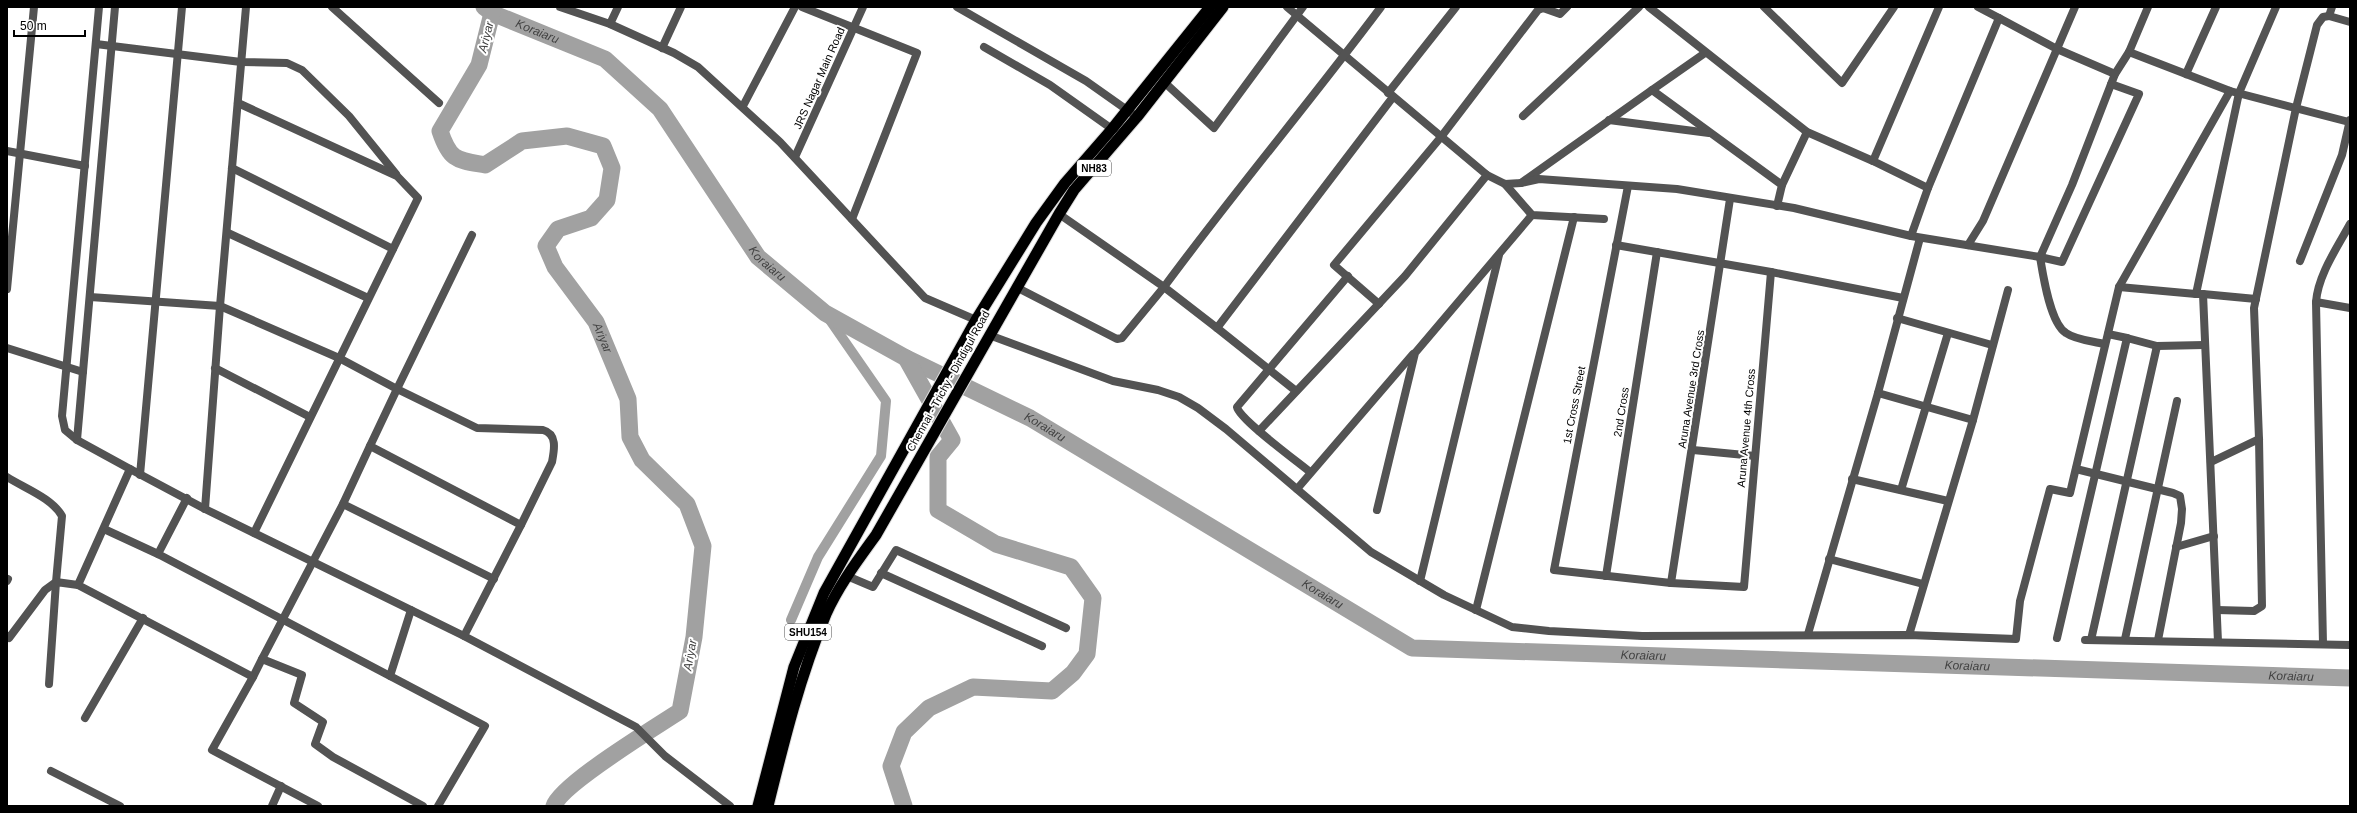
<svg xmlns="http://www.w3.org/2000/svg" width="2357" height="813" viewBox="0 0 2357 813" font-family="Arial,sans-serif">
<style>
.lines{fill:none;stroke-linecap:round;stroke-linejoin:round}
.canal{stroke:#a1a1a1;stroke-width:10}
.river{stroke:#a1a1a1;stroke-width:17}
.trunk-casing{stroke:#dbdbdb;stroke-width:13}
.minor{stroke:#535353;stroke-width:8}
.trunk{stroke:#000;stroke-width:11}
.labels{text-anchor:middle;stroke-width:4;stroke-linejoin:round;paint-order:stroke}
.shield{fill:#fff;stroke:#4c4c4c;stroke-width:1}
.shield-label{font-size:10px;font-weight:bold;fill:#000}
.street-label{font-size:11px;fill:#000;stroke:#fff}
.water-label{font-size:12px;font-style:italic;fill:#424242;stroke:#fff}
</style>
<rect width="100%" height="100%" fill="#fff"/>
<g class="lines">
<path class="canal" d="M 791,620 L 818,557 L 881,456 L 886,401 L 825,313"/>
<g class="river">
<path id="s1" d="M 484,7 L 492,13 L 605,59 L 660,109 L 758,257 L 825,313 L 906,358 L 1030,418 L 1412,648 L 2350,678"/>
<path id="s2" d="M 492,13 L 479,65 L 440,131 C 450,161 457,160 485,165 L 522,141 L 567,136 L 603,146 L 612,168 L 607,200 L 591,218 L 558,229 L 546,246 L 555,267 L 596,322 L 628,399 L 630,437 L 642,460 L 687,504 L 703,546 L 694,637 L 680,711 C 656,727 561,784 554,806"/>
<path d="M 904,806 L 891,766 L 904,732 L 929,708 L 973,687 L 1052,691 L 1073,673 L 1087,654 L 1093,598 L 1071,567 L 996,544 L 938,510 L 938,457 L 952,440 L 906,358"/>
</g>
<g class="trunk-casing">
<g id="trunk">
<path d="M 758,806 L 794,667 L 824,593 L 976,320 L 1036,223 L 1065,183 L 1112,129 L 1210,7"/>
<path d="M 768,806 C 784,741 800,676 826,614 C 839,585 858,560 876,535 L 1059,214 L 1074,190 L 1137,117 L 1223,7"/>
</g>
</g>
<g class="minor">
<path d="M 99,7 L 62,416 L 65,430 L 77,440 L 130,469 L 205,509 L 464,636 L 636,727 L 665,756 L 730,806"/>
<path d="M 332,7 L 439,103"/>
<path d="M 560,7 L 610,24 L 674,53 L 698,67 L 780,142 L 925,298 L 976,320"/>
<path d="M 802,7 L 917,53 L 852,219"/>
<path d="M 957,7 L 1086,81 L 1137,117"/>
<path d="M 1287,7 L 1487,175 L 1505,184 L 1521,183 L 1652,90 L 1782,185 L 1777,206"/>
<path d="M 1381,7 C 1310,102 1234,192 1164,287 L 1217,328 L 1393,97"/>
<path d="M 1649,7 L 1807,132 L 1873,161 L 1928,188"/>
<path d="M 1764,7 L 1842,83 L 1894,7"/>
<path d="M 1978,7 L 1999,18"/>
<path d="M 2332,7 L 2329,16 L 2350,22"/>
<path d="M 610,24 L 618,7"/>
<path d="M 96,44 L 241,62 L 287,63 L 302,70 L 349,116 L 396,174"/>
<path d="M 984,47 L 1050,85 L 1112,129"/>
<path d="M 662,48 L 681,7"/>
<path d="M 2129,52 L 2230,91 L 2349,122"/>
<path d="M 2186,74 L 2216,7"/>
<path d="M 1164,82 L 1214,128 L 1303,7"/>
<path d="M 1652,90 L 1705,53"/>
<path d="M 1388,93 L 1456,7"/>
<path d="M 238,103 L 397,176 L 418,198 L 254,533"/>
<path d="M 743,106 L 795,7"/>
<path d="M 1523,116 L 1639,7"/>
<path d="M 1609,120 L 1709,133"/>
<path d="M 7,151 L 85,166"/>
<path d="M 795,157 L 863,7"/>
<path d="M 1873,161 L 1939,7"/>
<path d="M 232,168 L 393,249"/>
<path d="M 1521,183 L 1539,179 L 1677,189 L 1794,208 L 1911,236 L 2040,257 L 2072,185 L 2115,74 L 2129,52 L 2148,7"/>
<path d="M 1505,184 L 1532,215 L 1604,219"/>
<path d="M 1782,185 L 1807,132"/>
<path d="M 1628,186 L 1554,570 L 1671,583 L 1744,587 L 1771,272"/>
<path d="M 228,233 L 368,298"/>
<path d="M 472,235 L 397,389 L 477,428 L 543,430 C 558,434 554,451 552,462 L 521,525"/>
<path d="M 1911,236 L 1928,188 L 1999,18 L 2057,49 L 2115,74"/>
<path d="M 1616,245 L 1771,272 L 1903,298"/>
<path d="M 1968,245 L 1983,221 L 2075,7"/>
<path d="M 2300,261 L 2342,155 L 2350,120"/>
<path d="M 1016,287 L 1117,339 L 1122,338 L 1164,287 L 1059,214"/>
<path d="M 2119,287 L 2196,294"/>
<path d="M 7,289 L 34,7"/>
<path d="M 2203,294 L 2256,299"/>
<path d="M 90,297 L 220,306 L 339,358 L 397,389 L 370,446"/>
<path d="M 2316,302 L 2350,308"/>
<path d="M 1379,304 L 1334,265 L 1441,137 L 1538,10 L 1543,8 L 1560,14 L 1567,7"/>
<path d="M 1897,318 L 1992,345"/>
<path d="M 1217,328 L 1296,391"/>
<path d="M 989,335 L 1113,381 L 1158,390 L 1179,397 L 1198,408 L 1226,429 L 1371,552 L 1444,595 L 1512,627 L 1549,631 L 1642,636 L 1909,635 L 2016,639 L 2020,601 L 2050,489 L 2070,493 L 2119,287 L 2230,91"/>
<path d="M 2127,338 L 2157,346 L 2204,345"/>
<path d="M 2104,344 C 2092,341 2076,340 2066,333 C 2050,323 2043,275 2040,257 L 2062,262 L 2139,94 L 2111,84"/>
<path d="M 7,348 L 83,372"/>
<path d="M 215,368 L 310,417"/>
<path d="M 1878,393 L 1973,420"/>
<path d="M 1259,431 L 1405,276 L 1487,175"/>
<path d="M 77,440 L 115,7"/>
<path d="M 1693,450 L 1755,456"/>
<path d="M 2211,462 L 2259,439"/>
<path d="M 130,469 L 78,585 L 253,677 L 262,659"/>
<path d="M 2076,469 L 2173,493 L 2180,496 L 2182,509 L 2181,523 L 2158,640"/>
<path d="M 1310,472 C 1298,462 1239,419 1237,407 L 1348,276"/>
<path d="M 140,475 L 182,7"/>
<path d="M 7,477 C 24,488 52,498 62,516 L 56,582 L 45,590 L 9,638 L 7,636"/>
<path d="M 1852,479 L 1948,501"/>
<path d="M 1297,489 L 1413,354"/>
<path d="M 1901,490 L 1948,333"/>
<path d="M 187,498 L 158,554 L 390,676"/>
<path d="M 343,504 L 494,579"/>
<path d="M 205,509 L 220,306 L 246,7"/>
<path d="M 1377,510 L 1415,353 L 1532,215"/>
<path d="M 104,529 L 158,554"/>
<path d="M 2176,547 L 2214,536"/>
<path d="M 1829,559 L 1923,584"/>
<path d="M 881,573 L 1042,646"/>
<path d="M 847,576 L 873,587 L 896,550 L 1066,628"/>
<path d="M 1606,576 L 1657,252"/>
<path d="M 7,581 L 8,579"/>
<path d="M 1420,581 L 1499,255"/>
<path d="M 1671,583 L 1730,199"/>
<path d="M 411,610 L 390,676 L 485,726 L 438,806"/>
<path d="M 1476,610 L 1574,217"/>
<path d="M 2217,610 L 2254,611 L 2262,606 L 2259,439 L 2254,308 L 2296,108 L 2317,25 L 2323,17 L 2329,16"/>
<path d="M 1808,634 L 1878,393 L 1920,238"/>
<path d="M 1909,635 L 1973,420 L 2008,290"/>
<path d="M 2057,638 L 2127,338 L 2108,334"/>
<path d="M 2125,639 L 2177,401"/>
<path d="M 2085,640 L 2350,645"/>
<path d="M 2091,640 L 2157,346"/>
<path d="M 2218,642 L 2203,294 L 2196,294 L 2239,93 L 2276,7"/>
<path d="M 2323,644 L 2316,302 C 2318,275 2337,248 2350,224"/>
<path d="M 253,677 L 212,750 L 318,806"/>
<path d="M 49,684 L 56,582 L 78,585"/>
<path d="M 85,718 L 143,618"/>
<path d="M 51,771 L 120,806"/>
<path d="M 272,806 L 281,786"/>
<path d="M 423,806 L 333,757 L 315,744 L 323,722 L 294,703 L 302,675 L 262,659 L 343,504 L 370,446 L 521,525 L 464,636"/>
</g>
<use href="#trunk" class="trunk"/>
</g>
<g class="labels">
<g class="shield">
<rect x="1077" y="160" width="34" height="16" rx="3"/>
<rect x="785" y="624" width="46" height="16" rx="3"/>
</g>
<g class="shield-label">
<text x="1094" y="172">NH83</text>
<text x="808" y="636">SHU154</text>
</g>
<g class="street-label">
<text transform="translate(819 78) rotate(-66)" y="4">JRS Nagar Main Road</text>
<text transform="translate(948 381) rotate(-61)" y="4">Chennai - Trichy - Dindigul Road</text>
<text transform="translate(1691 389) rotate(-81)" y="4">Aruna Avenue 3rd Cross</text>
<text transform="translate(1574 405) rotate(-79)" y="4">1st Cross Street</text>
<text transform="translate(1621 412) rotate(-81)" y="4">2nd Cross</text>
<text transform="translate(1746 428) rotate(-85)" y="4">Aruna Avenue 4th Cross</text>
</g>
<g class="water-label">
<text dy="4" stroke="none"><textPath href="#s1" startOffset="59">Koraiaru</textPath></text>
<text transform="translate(486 37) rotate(-76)" y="4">Ariyar</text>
<text dy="4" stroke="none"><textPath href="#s1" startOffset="395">Koraiaru</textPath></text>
<text dy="4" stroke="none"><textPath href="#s2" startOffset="563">Ariyar</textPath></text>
<text dy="4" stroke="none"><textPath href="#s1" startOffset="719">Koraiaru</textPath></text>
<text dy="4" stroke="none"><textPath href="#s1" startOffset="1043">Koraiaru</textPath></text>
<text transform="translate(690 655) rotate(-80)" y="4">Ariyar</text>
<text dy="4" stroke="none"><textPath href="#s1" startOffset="1379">Koraiaru</textPath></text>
<text dy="4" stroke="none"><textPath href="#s1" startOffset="1703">Koraiaru</textPath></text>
<text dy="4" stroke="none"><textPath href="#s1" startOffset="2027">Koraiaru</textPath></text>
</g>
</g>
<rect width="2357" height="813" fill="none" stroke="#000000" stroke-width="16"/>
<path d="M14 30v6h71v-6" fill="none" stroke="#000000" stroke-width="2"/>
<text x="20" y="30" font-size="12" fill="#000000" stroke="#ffffff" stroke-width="3" paint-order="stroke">50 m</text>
</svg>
